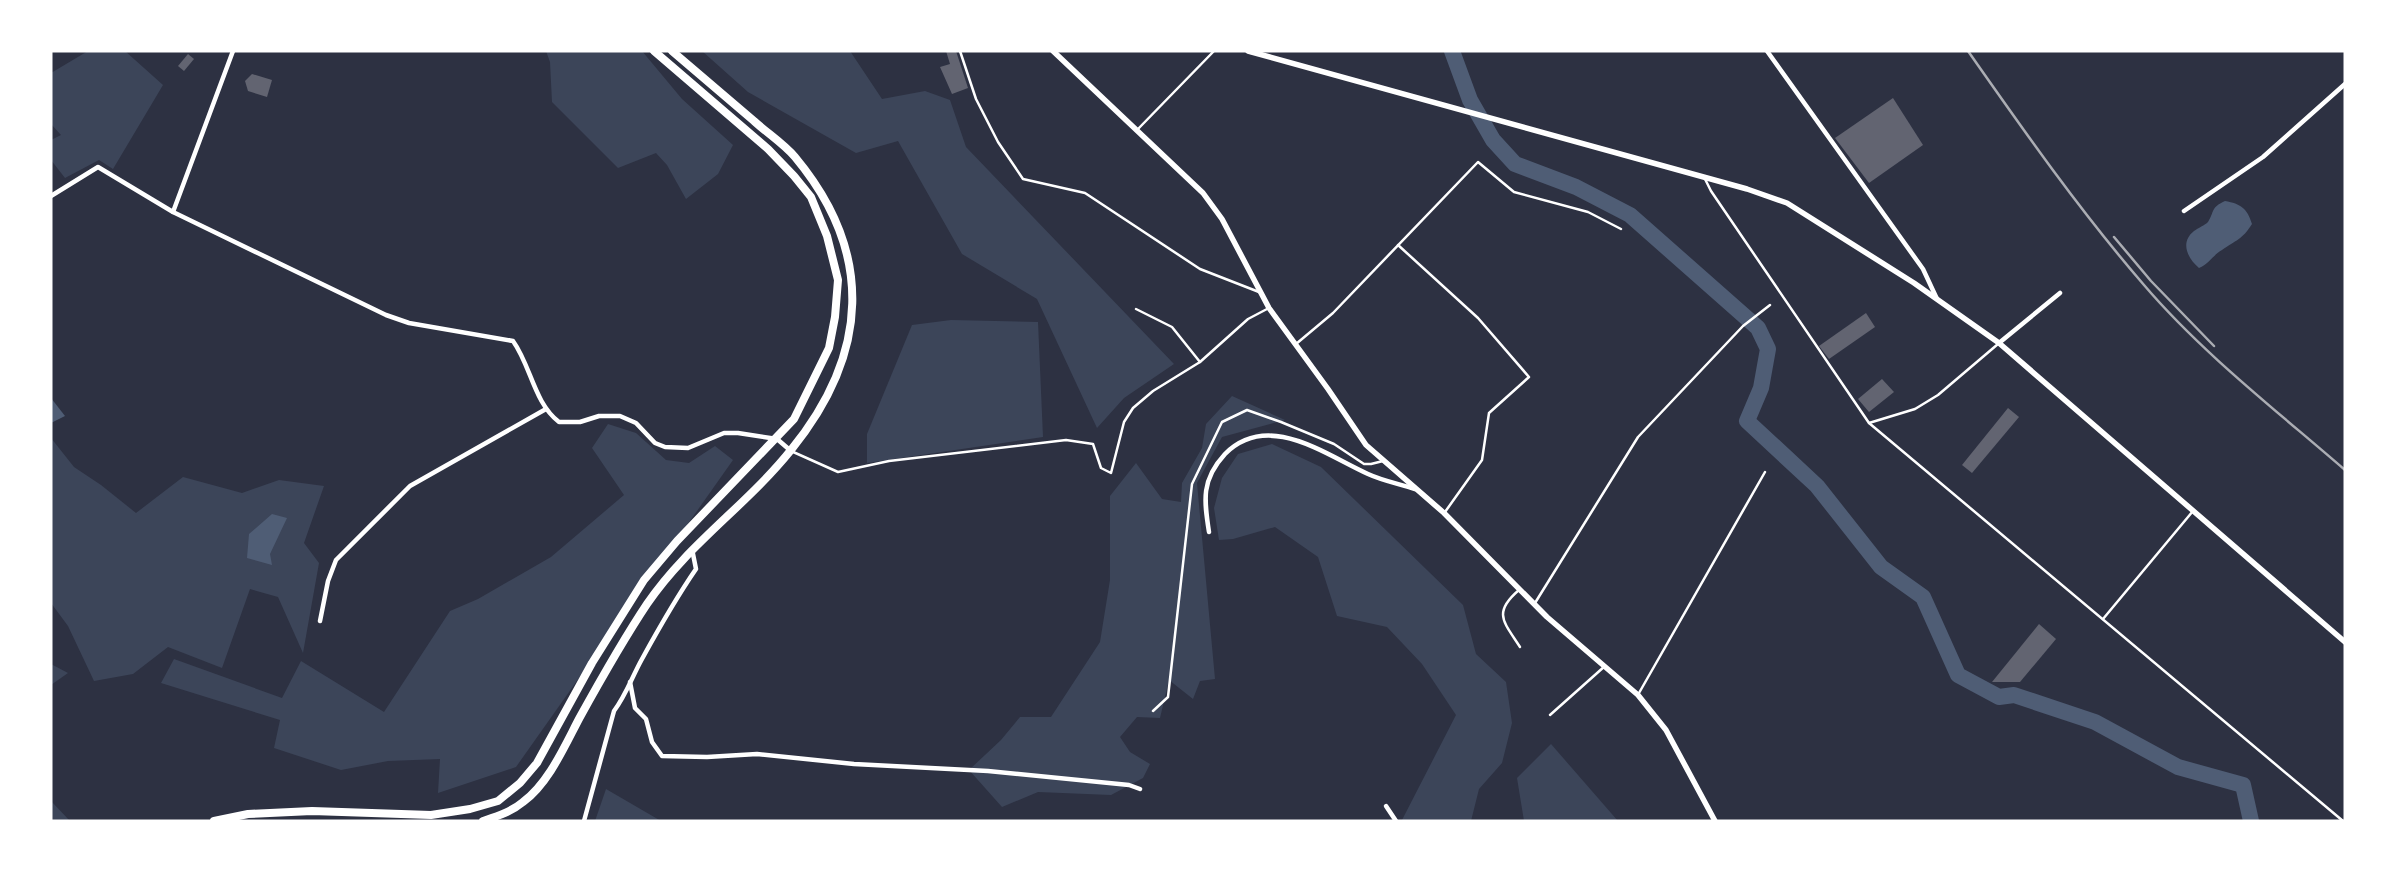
<svg xmlns="http://www.w3.org/2000/svg" width="2396" height="872" viewBox="0 0 2396 872" font-family="'Nunito Sans',sans-serif">
<style>
.green{fill:#3c4559}
.water{fill:#4f5d75}
.lines{fill:none;stroke-linecap:round;stroke-linejoin:round}
.river{stroke:#4f5d75;stroke-width:16}
.building{fill:#626471}
.service{stroke:#fff;stroke-width:2.5}
.minor{stroke:#fff;stroke-width:4.5}
.tertiary{stroke:#fff;stroke-width:5.5}
.primary{stroke:#fff;stroke-width:8}
.rail{stroke:#abadb3;stroke-width:2.5}
</style>
<rect width="100%" height="100%" fill="#2d3142"/>
<g class="green">
<path d="M 88,51 L 125,51 L 163,85 L 113,169 L 99,160 L 65,178 L 51,160 L 51,140 L 61,135 L 51,124 L 51,73 Z"/>
<path d="M 546,51 L 642,51 L 682,99 L 733,145 L 718,174 L 686,199 L 667,165 L 656,153 L 618,168 L 552,102 L 550,62 Z"/>
<path d="M 702,51 L 850,51 L 882,99 L 925,91 L 950,100 L 966,147 L 1174,364 L 1124,398 L 1097,428 L 1037,299 L 962,254 L 898,141 L 856,153 L 748,92 Z"/>
<path d="M 951,320 L 1038,322 L 1043,437 L 867,463 L 867,434 L 912,325 Z"/>
<path d="M 1232,396 L 1285,420 L 1222,437 L 1197,483 L 1215,679 L 1200,681 L 1193,699 L 1169,680 L 1160,718 L 1137,717 L 1120,737 L 1130,752 L 1150,764 L 1143,778 L 1111,795 L 1038,792 L 1002,807 L 969,770 L 1001,740 L 1020,717 L 1051,717 L 1100,642 L 1110,580 L 1110,496 L 1136,463 L 1162,499 L 1181,502 L 1182,483 L 1202,448 L 1206,424 Z"/>
<path d="M 608,424 L 636,433 L 666,460 L 689,463 L 715,446 L 733,460 L 516,767 L 438,793 L 440,759 L 388,761 L 341,770 L 274,748 L 280,720 L 161,683 L 174,659 L 282,698 L 301,661 L 384,712 L 450,611 L 478,599 L 551,557 L 624,495 L 592,448 Z"/>
<path d="M 51,438 L 74,467 L 101,485 L 136,513 L 183,477 L 242,493 L 279,480 L 324,486 L 304,543 L 319,563 L 303,653 L 278,597 L 250,589 L 222,668 L 168,647 L 133,674 L 94,681 L 68,626 L 51,603 Z"/>
<path d="M 1272,444 L 1321,467 L 1463,605 L 1476,654 L 1506,682 L 1512,723 L 1502,763 L 1479,789 L 1471,821 L 1353,821 L 1402,820 L 1456,715 L 1422,664 L 1387,627 L 1337,616 L 1318,557 L 1275,527 L 1233,539 L 1219,540 L 1214,508 L 1222,478 L 1238,454 Z"/>
<path d="M 51,664 L 68,673 L 51,685 Z"/>
<path d="M 1551,744 L 1618,821 L 1524,821 L 1517,778 Z"/>
<path d="M 606,789 L 661,821 L 595,821 Z"/>
<path d="M 51,801 L 70,821 L 51,821 Z"/>
</g>
<g class="water">
<path d="M 2225,201 C 2241,204 2247,208 2252,224 C 2242,240 2236,240 2222,250 C 2213,255 2209,264 2199,268 C 2187,258 2180,242 2194,231 C 2198,228 2205,225 2208,222 C 2215,211 2210,208 2225,201 Z"/>
<path d="M 51,398 L 65,416 L 51,423 Z"/>
<path d="M 272,514 L 287,518 L 270,554 L 272,565 L 247,558 L 249,534 Z"/>
</g>
<g class="lines">
<path class="river" d="M 1452,51 L 1470,100 L 1493,140 L 1515,164 L 1576,187 L 1630,215 L 1758,328 L 1768,349 L 1761,388 L 1747,421 L 1817,486 L 1881,567 L 1923,597 L 1958,675 L 1999,697 L 2014,695 L 2095,722 L 2178,767 L 2243,785 L 2251,821"/>
</g>
<g class="building">
<path d="M 946,51 L 956,51 L 968,88 L 952,94 L 940,67 L 950,64 Z"/>
<path d="M 188,54 L 194,59 L 184,71 L 178,66 Z"/>
<path d="M 252,74 L 272,80 L 267,97 L 248,91 L 245,81 Z"/>
<path d="M 1893,98 L 1923,145 L 1869,183 L 1835,138 Z"/>
<path d="M 1866,313 L 1875,327 L 1829,359 L 1819,346 Z"/>
<path d="M 1882,379 L 1894,392 L 1869,412 L 1858,399 Z"/>
<path d="M 2008,408 L 2019,417 L 1972,473 L 1962,465 Z"/>
<path d="M 2039,624 L 2056,639 L 2020,682 L 1992,682 Z"/>
</g>
<g class="lines">
<g class="service">
<path d="M 960,51 L 976,99 L 998,142 L 1023,179 L 1085,193 L 1200,269 L 1259,292"/>
<path d="M 1138,129 L 1214,51"/>
<path d="M 1704,177 L 1711,191 L 1869,423 L 2343,821"/>
<path d="M 1398,245 L 1478,318 L 1529,377 L 1489,413 L 1482,460 L 1445,512"/>
<path d="M 1136,309 L 1172,327 L 1200,362"/>
<path d="M 1296,344 L 1333,313 L 1478,162 L 1514,192 L 1588,212 L 1621,229"/>
<path d="M 1869,423 L 1915,409 L 1938,395 L 1998,344"/>
<path d="M 791,451 L 838,472 L 889,461 L 1066,440 L 1093,444 L 1101,468 L 1111,473 L 1124,422 L 1133,408 L 1153,391 L 1200,362 L 1248,319 L 1267,309"/>
<path d="M 1519,590 C 1492,613 1504,622 1520,647"/>
<path d="M 1535,603 L 1638,437 L 1743,326 L 1770,305"/>
<path d="M 2103,619 L 2193,511"/>
<path d="M 1639,693 L 1765,472"/>
<path d="M 1153,711 L 1168,697 L 1192,484 L 1222,422 L 1247,410 L 1281,422 L 1334,444 L 1364,464 L 1371,464 L 1383,461"/>
<path d="M 1550,715 L 1605,666"/>
</g>
<g class="minor">
<path d="M 1767,51 L 1923,269 L 1937,299"/>
<path d="M 51,196 L 98,167 L 173,212 L 386,315 L 409,323 L 513,341 C 531,366 534,403 559,422 L 580,422 L 599,416 L 620,416 L 636,423 L 655,443 L 665,447 L 688,448 L 724,433 L 738,433 L 777,439 L 791,451"/>
<path d="M 2184,211 L 2263,157 L 2345,84"/>
<path d="M 173,212 L 233,51"/>
<path d="M 1999,343 L 2060,293"/>
<path d="M 1209,532 C 1204,500 1201,480 1225,454 C 1268,411 1324,454 1368,474 C 1383,481 1400,484 1415,489"/>
<path d="M 320,621 L 328,581 L 336,560 L 410,486 L 546,409"/>
<path d="M 630,682 L 635,708 L 646,719 L 652,742 L 662,756 L 707,757 L 757,754 L 854,764 L 988,771 L 1129,785 L 1140,789"/>
<path d="M 1386,806 L 1396,821"/>
<path d="M 584,821 L 614,711 C 626,695 632,677 642,659 C 659,628 676,598 696,569 L 692,549"/>
</g>
<g class="tertiary">
<path d="M 1053,51 L 1203,193 L 1222,219 L 1269,308 L 1328,389 L 1366,445 L 1444,513 L 1547,617 L 1638,695 L 1666,730 L 1715,821"/>
<path d="M 1248,51 L 1747,189 L 1787,203 L 1914,283 L 1999,343 L 2345,642"/>
</g>
<g class="primary">
<path d="M 214,821 L 248,814 L 312,811 L 431,815 L 470,809 L 498,801 L 520,783 L 537,763 L 592,663 L 644,580 L 677,541 L 794,419 L 829,348 L 835,317 L 838,280 L 827,236 L 811,197 L 794,176 L 768,149 L 654,51"/>
<path d="M 483,821 C 498,816 511,812 523,802 C 549,783 565,745 580,717 C 601,679 623,640 647,604 C 687,545 747,505 791,450 C 869,354 875,253 795,157 C 784,144 767,133 754,121 C 727,98 700,75 672,51"/>
</g>
<g class="rail">
<path d="M 1968,51 C 2024,131 2080,211 2144,285 C 2202,353 2277,411 2345,470"/>
<path d="M 2114,237 L 2151,281 L 2214,346"/>
</g>
</g>
<rect width="2396" height="872" fill="none" stroke="#ffffff" stroke-width="105"/>
</svg>
